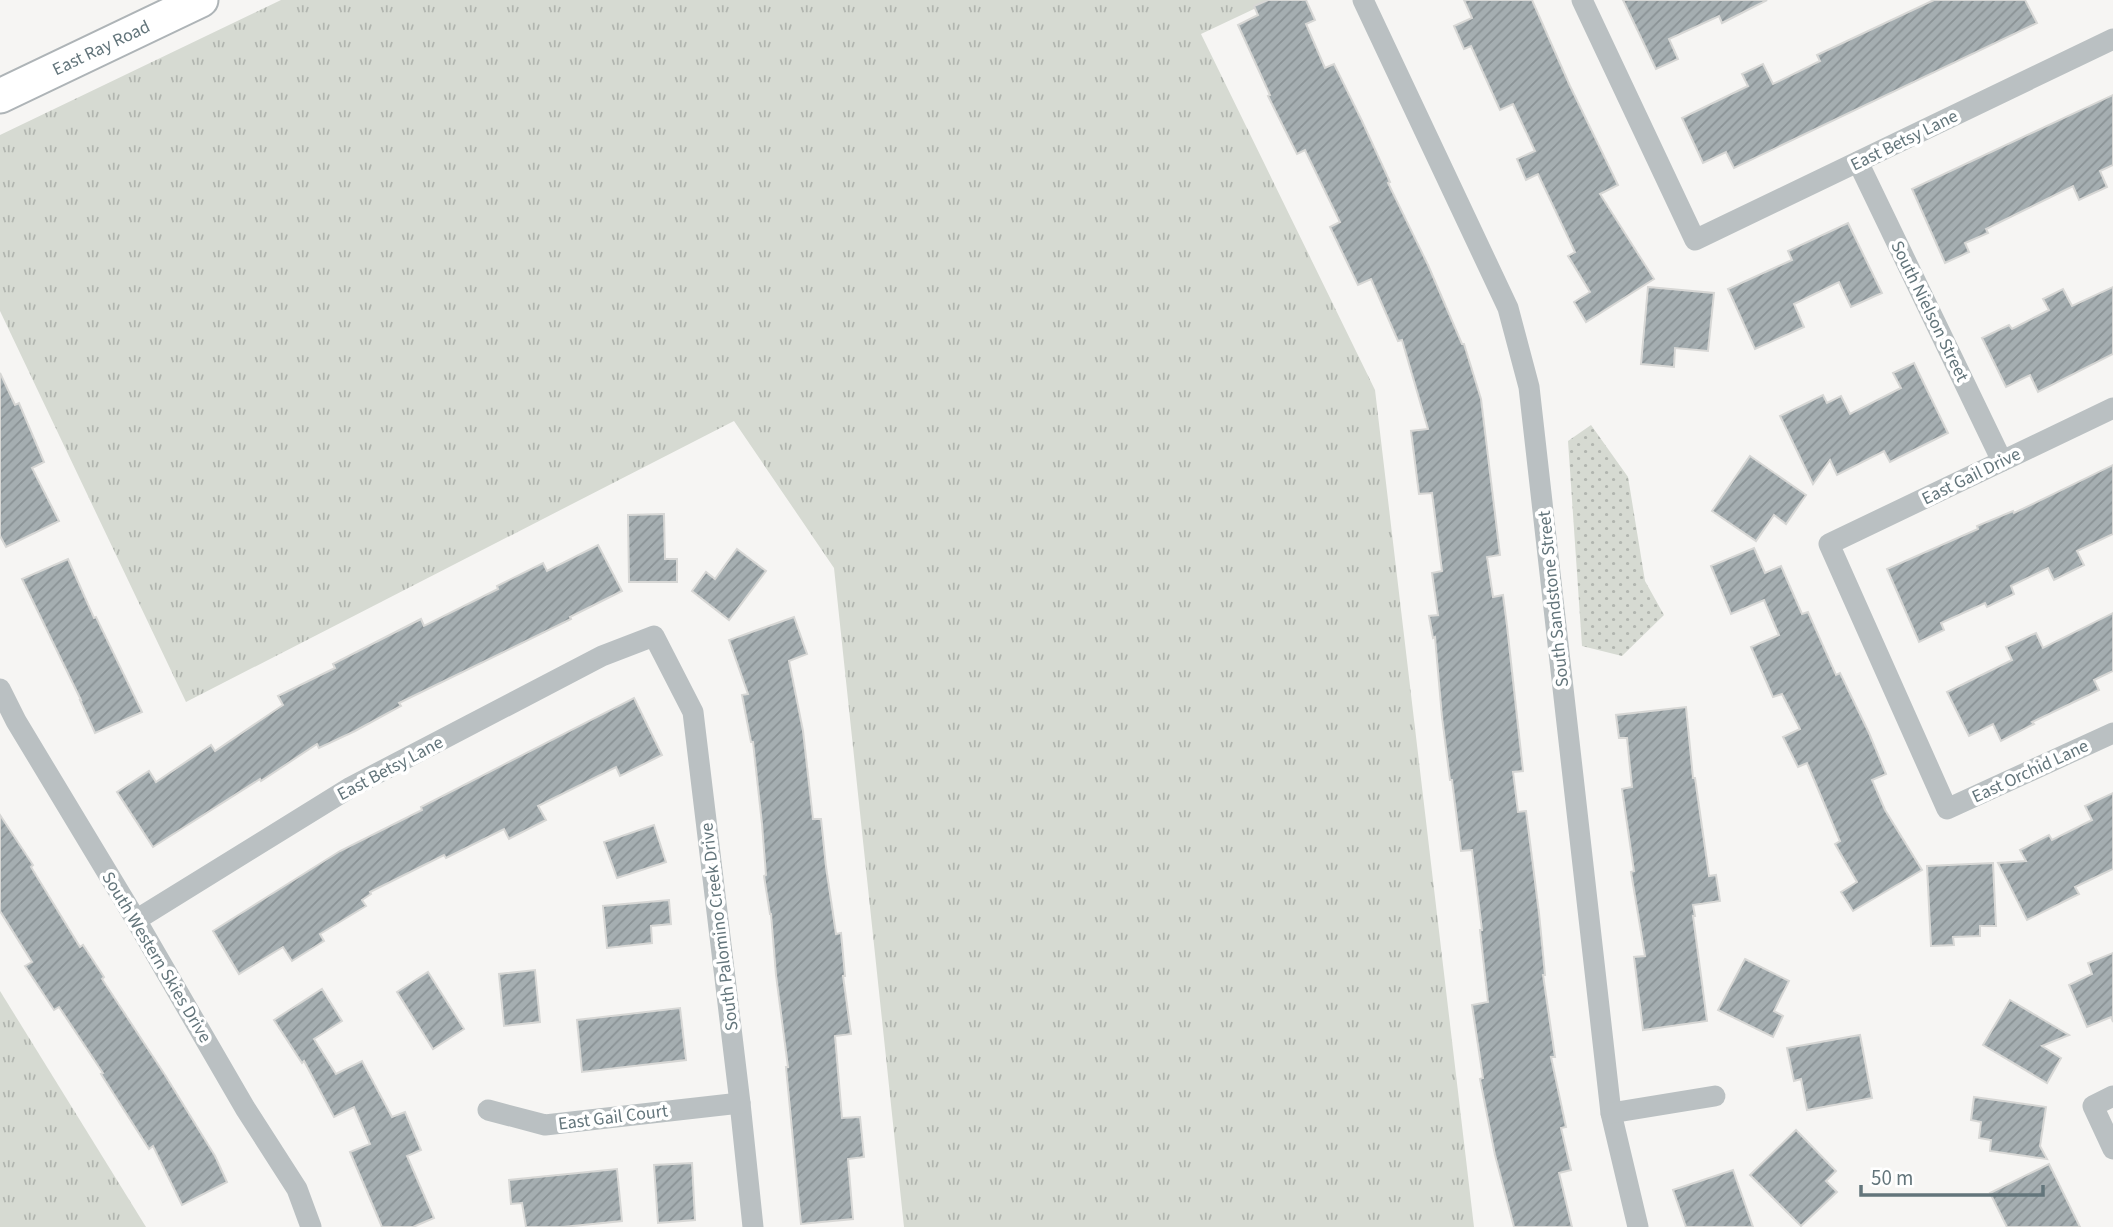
<svg xmlns="http://www.w3.org/2000/svg" width="2113" height="1227" viewBox="0 0 2113 1227" font-family="'Source Sans 3',sans-serif">
<style>
.grass{fill:url(#grass-tufts)}
.park{fill:url(#park-dots)}
.building{fill:url(#building-hatch);stroke:#d7d7d5;stroke-width:2}
.lines{fill:none;stroke-linecap:round;stroke-linejoin:round}
.primary-casing{stroke:#aeb4b7;stroke-width:37}
.street{stroke:#bac0c2;stroke-width:21}
.primary{stroke:#fff;stroke-width:33}
.labels{text-anchor:middle;stroke-width:7;stroke-linejoin:round;paint-order:stroke}
.street-label{font-size:18px;fill:#63757b;stroke:#fff}
</style>
<defs>
<pattern id="grass-tufts" width="24" height="20" patternUnits="userSpaceOnUse" patternTransform="scale(1.75)"><rect width="24" height="20" fill="#d6dad2"/><path d="M3 7l-1-3M5 7V3M7 7l1-3M15 17l-1-3M17 17v-4M19 17l1-3" fill="none" stroke="#b1b5af"/></pattern>
<pattern id="park-dots" width="8" height="8" patternUnits="userSpaceOnUse" patternTransform="scale(1.75)"><rect width="8" height="8" fill="#d6dad2"/><path d="M2 2h.1M6 6h.1" fill="none" stroke="#b1b5af" stroke-width="1.8" stroke-linecap="round"/></pattern>
<pattern id="building-hatch" width="6" height="6" patternUnits="userSpaceOnUse" patternTransform="scale(1.75)"><rect width="6" height="6" fill="#a5aeb1"/><path d="M-1 1l2-2M0 6l6-6M5 7l2-2" fill="none" stroke="#8a9295"/></pattern>
</defs>
<rect width="100%" height="100%" fill="#f6f5f3"/>
<g class="grass">
<path d="M 281,0 L 1273,0 L 1201,34 L 1375,390 L 1474,1227 L 904,1227 L 834,568 L 734,421 L 186,702 L 0,311 L 0,135 Z"/>
<path d="M 0,991 L 146,1227 L 0,1227 Z"/>
</g>
<path class="park" d="M 1591,425 L 1628,477 L 1645,581 L 1664,615 L 1622,656 L 1582,646 L 1568,441 Z"/>
<g class="building">
<path d="M 1268,0 L 1306,0 L 1315,20 L 1306,24 L 1325,68 L 1334,64 L 1362,121 L 1390,182 L 1388,183 L 1428,265 L 1462,344 L 1464,344 L 1481,399 L 1500,555 L 1487,557 L 1493,597 L 1503,595 L 1507,626 L 1523,771 L 1513,772 L 1518,812 L 1526,811 L 1539,913 L 1545,975 L 1543,975 L 1555,1057 L 1551,1057 L 1566,1127 L 1561,1128 L 1571,1170 L 1559,1173 L 1572,1227 L 1514,1227 L 1495,1155 L 1480,1079 L 1483,1078 L 1472,1005 L 1488,1002 L 1480,930 L 1482,930 L 1472,850 L 1461,851 L 1452,780 L 1450,780 L 1442,717 L 1435,637 L 1433,638 L 1429,616 L 1438,615 L 1432,573 L 1442,571 L 1432,493 L 1419,494 L 1411,431 L 1428,429 L 1402,340 L 1398,341 L 1371,279 L 1358,285 L 1330,227 L 1340,222 L 1305,150 L 1297,154 L 1268,96 L 1270,95 L 1238,25 L 1258,15 L 1254,6 Z"/>
<path d="M 1464,0 L 1532,0 L 1570,86 L 1618,185 L 1600,194 L 1654,279 L 1586,322 L 1574,302 L 1590,292 L 1568,256 L 1575,252 L 1538,174 L 1526,180 L 1517,159 L 1535,151 L 1513,104 L 1500,110 L 1471,46 L 1464,49 L 1454,26 L 1472,18 Z"/>
<path d="M 1623,0 L 1767,0 L 1722,23 L 1719,16 L 1669,39 L 1678,59 L 1656,69 Z"/>
<path d="M 1934,0 L 2025,0 L 2037,23 L 1734,168 L 1726,152 L 1703,163 L 1682,118 L 1748,86 L 1742,74 L 1763,64 L 1773,84 L 1820,61 L 1817,55 Z"/>
<path d="M 2113,95 L 2113,165 L 2100,171 L 2107,187 L 2079,200 L 2073,186 L 1986,229 L 1988,233 L 1965,243 L 1969,252 L 1945,263 L 1912,189 Z"/>
<path d="M 1848,223 L 1882,293 L 1851,307 L 1839,282 L 1794,304 L 1804,327 L 1755,349 L 1728,289 L 1792,260 L 1788,251 Z"/>
<path d="M 1648,287 L 1714,293 L 1708,351 L 1675,348 L 1674,367 L 1641,364 Z"/>
<path d="M 2113,287 L 2113,354 L 2038,392 L 2030,375 L 2006,387 L 1982,338 L 2009,325 L 2012,329 L 2049,310 L 2043,299 L 2063,289 L 2072,306 Z"/>
<path d="M 1914,363 L 1948,433 L 1890,462 L 1884,451 L 1837,475 L 1830,460 L 1813,484 L 1780,416 L 1823,395 L 1827,403 L 1841,396 L 1850,414 L 1901,388 L 1893,373 Z"/>
<path d="M 0,373 L 15,405 L 19,403 L 44,462 L 32,468 L 59,521 L 6,547 L 0,536 Z"/>
<path d="M 1750,456 L 1806,495 L 1786,524 L 1774,515 L 1756,541 L 1712,511 Z"/>
<path d="M 2113,465 L 2113,534 L 2077,551 L 2084,565 L 2054,580 L 2048,568 L 2011,586 L 2014,594 L 1987,607 L 1985,603 L 1941,623 L 1944,630 L 1919,642 L 1887,569 L 1978,529 L 1977,526 L 2013,511 L 2014,513 Z"/>
<path d="M 664,514 L 665,559 L 677,559 L 677,582 L 629,582 L 628,515 Z"/>
<path d="M 598,545 L 622,591 L 570,617 L 571,619 L 399,703 L 401,706 L 355,731 L 319,748 L 317,744 L 261,781 L 260,779 L 153,847 L 117,792 L 149,771 L 156,782 L 211,745 L 215,751 L 283,705 L 278,696 L 335,668 L 333,664 L 421,619 L 424,626 L 498,589 L 497,586 L 543,563 L 547,571 Z"/>
<path d="M 1754,548 L 1765,573 L 1781,566 L 1802,614 L 1808,612 L 1836,675 L 1840,673 L 1869,733 L 1886,774 L 1872,780 L 1885,810 L 1922,870 L 1853,911 L 1841,892 L 1857,882 L 1835,844 L 1840,841 L 1807,763 L 1798,767 L 1783,737 L 1800,729 L 1782,694 L 1773,697 L 1751,647 L 1779,635 L 1764,600 L 1731,614 L 1711,566 Z"/>
<path d="M 737,549 L 766,571 L 729,620 L 692,591 L 706,572 L 715,579 Z"/>
<path d="M 68,559 L 94,618 L 96,617 L 142,712 L 95,733 L 80,700 L 81,700 L 22,579 Z"/>
<path d="M 2113,613 L 2113,671 L 2094,680 L 2099,690 L 2032,722 L 2034,724 L 2001,741 L 1993,724 L 1969,736 L 1947,692 L 2012,660 L 2006,647 L 2036,633 L 2043,648 Z"/>
<path d="M 794,617 L 807,654 L 789,661 L 803,731 L 813,819 L 821,819 L 826,867 L 836,934 L 841,933 L 845,976 L 843,976 L 851,1034 L 835,1036 L 842,1118 L 860,1117 L 864,1157 L 848,1159 L 853,1219 L 801,1224 L 786,1067 L 788,1067 L 776,975 L 771,914 L 770,914 L 764,876 L 766,875 L 762,824 L 753,742 L 751,742 L 742,695 L 748,694 L 729,640 Z"/>
<path d="M 634,698 L 662,755 L 620,776 L 616,767 L 538,806 L 546,820 L 509,839 L 504,829 L 446,858 L 444,855 L 370,892 L 371,894 L 362,900 L 366,906 L 320,934 L 324,941 L 292,961 L 283,947 L 239,974 L 213,931 L 340,851 L 422,810 L 421,807 Z"/>
<path d="M 1686,707 L 1693,778 L 1695,778 L 1709,876 L 1716,875 L 1720,901 L 1693,905 L 1695,916 L 1693,916 L 1707,1021 L 1643,1030 L 1634,957 L 1645,956 L 1631,872 L 1634,871 L 1622,789 L 1632,787 L 1627,738 L 1619,738 L 1616,715 Z"/>
<path d="M 2113,793 L 2113,869 L 2075,887 L 2079,894 L 2027,920 L 1998,863 L 2026,861 L 2020,850 L 2049,835 L 2052,840 L 2092,820 L 2085,806 Z"/>
<path d="M 0,815 L 33,865 L 31,867 L 80,947 L 83,945 L 104,977 L 102,979 L 165,1075 L 215,1156 L 227,1182 L 182,1205 L 153,1146 L 149,1149 L 101,1074 L 103,1073 L 59,1007 L 54,1010 L 25,966 L 32,962 L 0,911 Z"/>
<path d="M 654,825 L 666,862 L 617,878 L 604,842 Z"/>
<path d="M 1993,863 L 1996,926 L 1980,926 L 1980,936 L 1953,937 L 1954,945 L 1931,946 L 1927,866 Z"/>
<path d="M 669,900 L 671,924 L 651,926 L 652,943 L 607,948 L 603,906 Z"/>
<path d="M 2113,953 L 2113,1022 L 2111,1017 L 2087,1027 L 2069,985 L 2092,974 L 2088,963 Z"/>
<path d="M 1745,959 L 1789,981 L 1774,1011 L 1783,1016 L 1773,1037 L 1718,1010 Z"/>
<path d="M 535,970 L 540,1022 L 504,1026 L 499,974 Z"/>
<path d="M 428,972 L 464,1029 L 433,1049 L 397,992 Z"/>
<path d="M 322,989 L 342,1021 L 314,1039 L 336,1074 L 362,1061 L 392,1117 L 405,1112 L 421,1150 L 407,1156 L 434,1218 L 413,1227 L 382,1227 L 350,1152 L 370,1144 L 354,1107 L 334,1117 L 304,1061 L 302,1063 L 274,1020 Z"/>
<path d="M 2010,1000 L 2069,1035 L 2042,1046 L 2061,1058 L 2047,1083 L 1983,1045 Z"/>
<path d="M 680,1008 L 686,1060 L 582,1072 L 577,1020 Z"/>
<path d="M 1860,1035 L 1872,1098 L 1807,1110 L 1801,1079 L 1794,1081 L 1787,1048 Z"/>
<path d="M 1974,1097 L 2046,1107 L 2040,1146 L 2047,1159 L 1990,1151 L 1991,1140 L 1979,1138 L 1981,1122 L 1971,1120 Z"/>
<path d="M 1796,1130 L 1836,1171 L 1826,1181 L 1837,1192 L 1801,1226 L 1750,1175 Z"/>
<path d="M 692,1163 L 695,1220 L 658,1223 L 654,1165 Z"/>
<path d="M 2049,1164 L 2080,1227 L 2007,1227 L 1990,1193 Z"/>
<path d="M 617,1169 L 622,1221 L 563,1227 L 526,1227 L 522,1203 L 511,1204 L 509,1180 Z"/>
<path d="M 1733,1170 L 1753,1227 L 1686,1227 L 1673,1190 Z"/>
</g>
<g class="lines">
<g class="primary-casing">
<g id="primary">
<path id="s1" d="M 0,96 L 201,0"/>
</g>
</g>
<g class="street">
<path d="M 1363,0 L 1508,308 L 1529,387 L 1611,1113 L 1638,1227"/>
<path d="M 1582,0 L 1695,240 L 2113,39"/>
<path d="M 1858,162 L 2002,461"/>
<path d="M 2113,408 L 1829,544 L 1947,809 L 2113,733"/>
<path d="M 0,689 L 16,721 L 136,920 L 245,1108 L 297,1189 L 311,1227"/>
<path d="M 136,920 L 351,787 L 602,656 L 654,636 L 693,712 L 740,1103 L 753,1227"/>
<path d="M 2113,1096 L 2093,1106 L 2113,1149"/>
<path d="M 488,1110 L 545,1125 L 740,1103"/>
<path d="M 1611,1113 L 1715,1096"/>
</g>
<use href="#primary" class="primary"/>
</g>
<g class="labels">
<g class="street-label">
<text dy="6" stroke="none"><textPath href="#s1" startOffset="112">East Ray Road</textPath></text>
<text transform="translate(1904 140) rotate(-26)" y="6">East Betsy Lane</text>
<text transform="translate(1930 311) rotate(64)" y="6">South Nielson Street</text>
<text transform="translate(1971 476) rotate(-26)" y="6">East Gail Drive</text>
<text transform="translate(1553 599) rotate(-96)" y="6">South Sandstone Street</text>
<text transform="translate(390 768) rotate(-28)" y="6">East Betsy Lane</text>
<text transform="translate(2030 771) rotate(-25)" y="6">East Orchid Lane</text>
<text transform="translate(719 927) rotate(-97)" y="6">South Palomino Creek Drive</text>
<text transform="translate(157 957) rotate(59)" y="6">South Western Skies Drive</text>
<text transform="translate(613 1117) rotate(-7)" y="6">East Gail Court</text>
</g>
</g>
<path d="M1861 1185v10h182v-10" fill="none" stroke="#63757b" stroke-width="3.5"/>
<text x="1871" y="1185" font-size="21" fill="#63757b" stroke="#ffffff" stroke-width="5" paint-order="stroke">50 m</text>
</svg>
